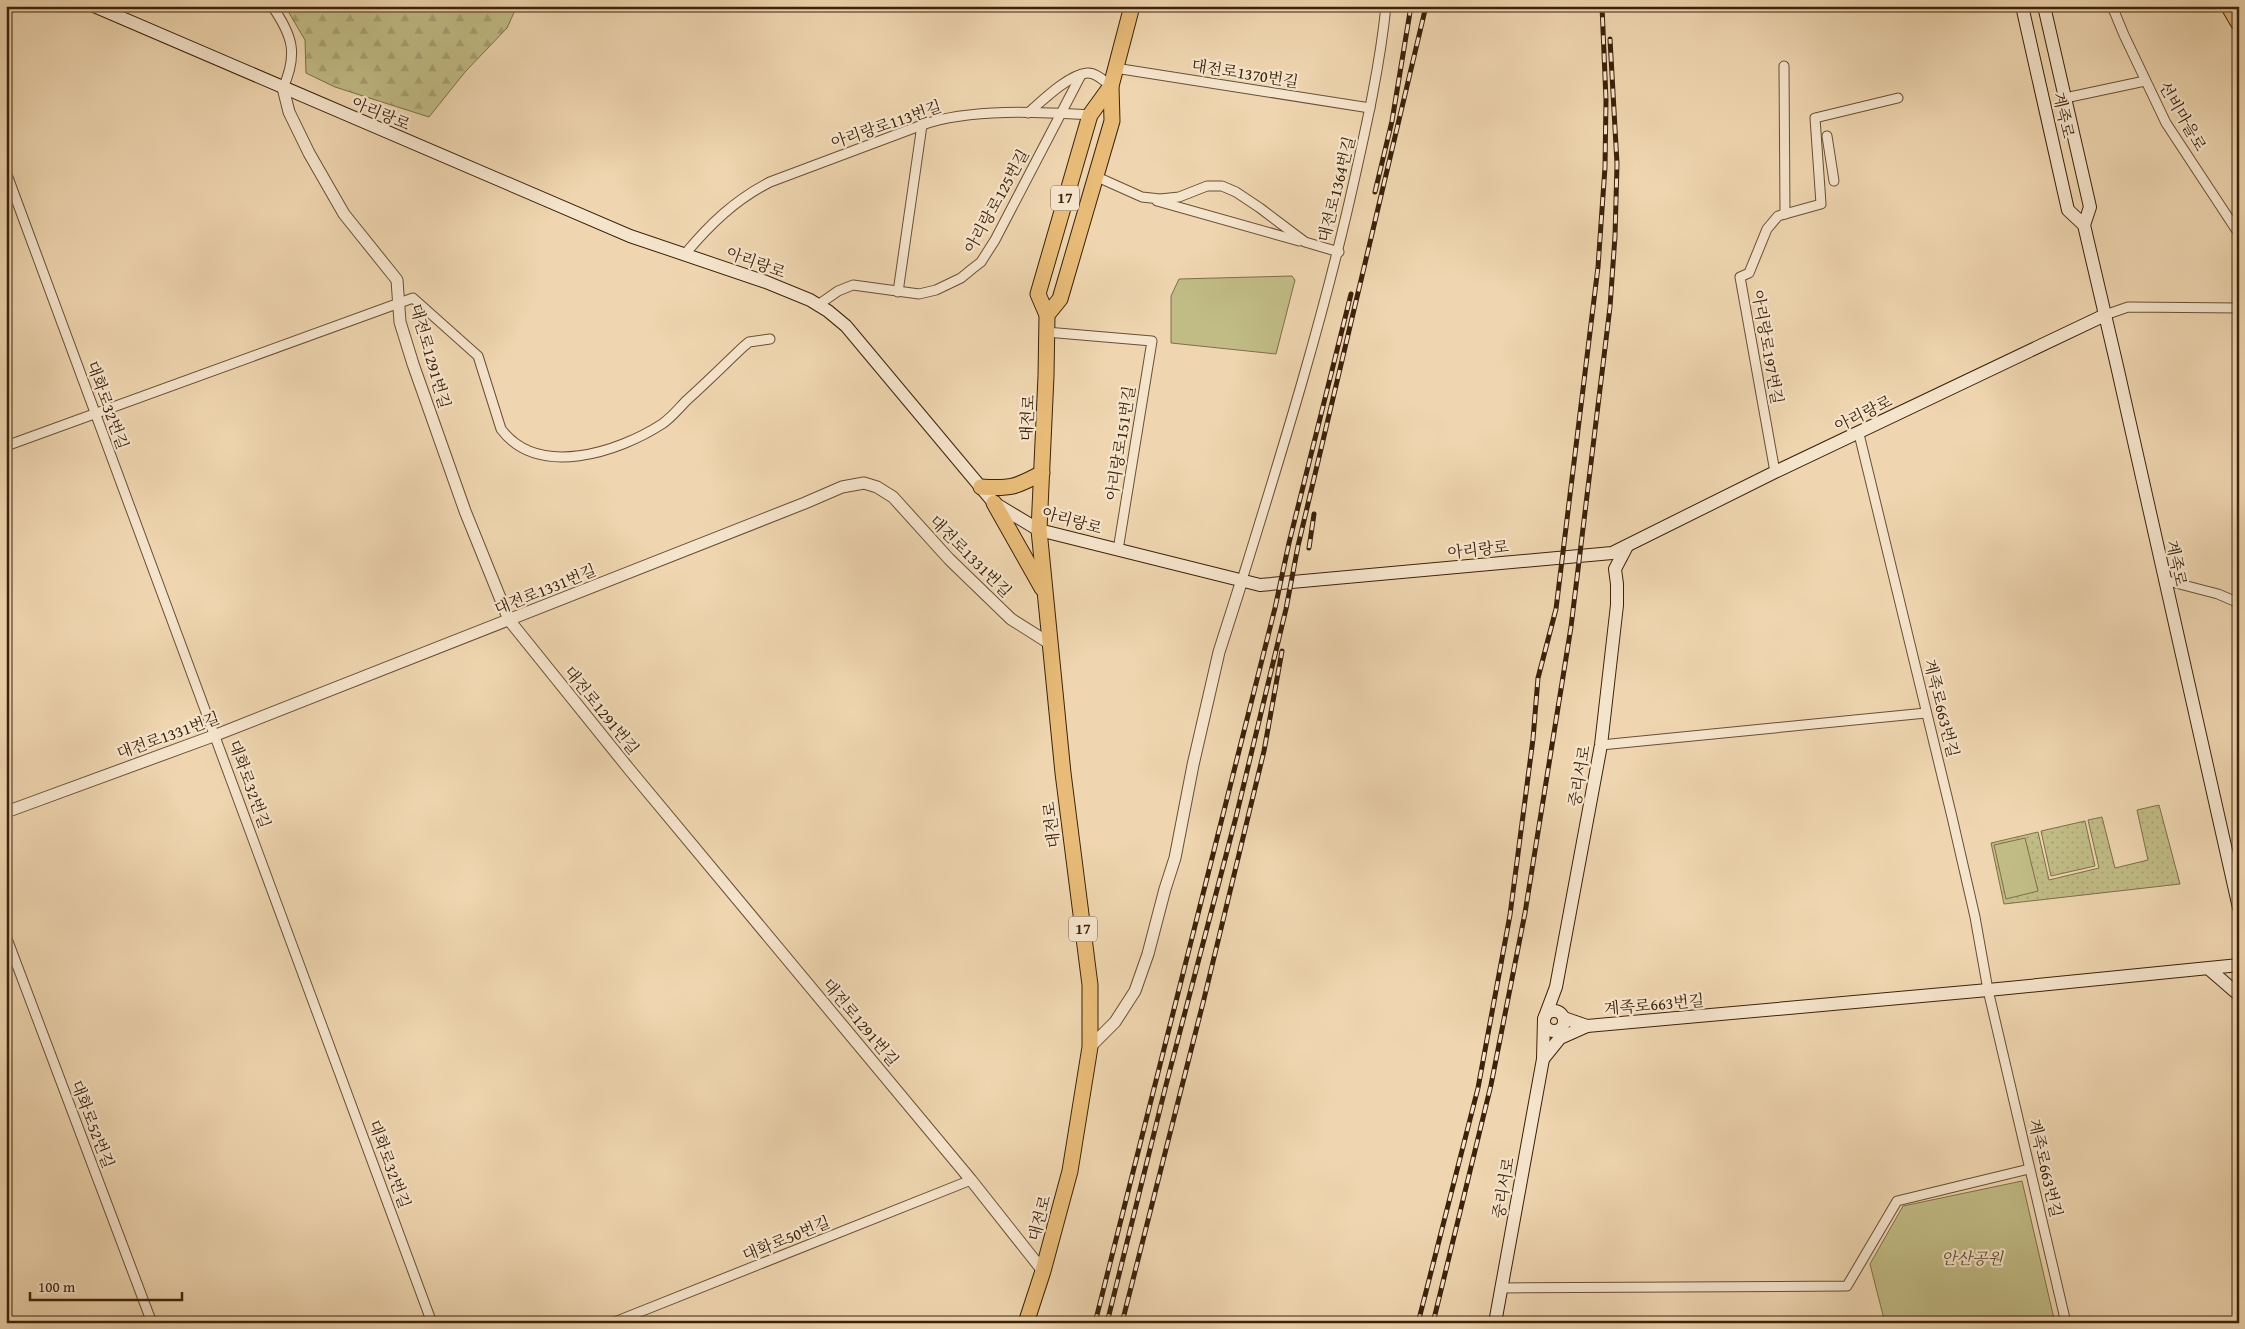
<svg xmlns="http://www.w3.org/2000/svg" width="2245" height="1329" viewBox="0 0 2245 1329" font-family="'Gentium Book Plus','Noto Serif KR',serif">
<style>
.grass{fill:url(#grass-dots);stroke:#7e6f48}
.forest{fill:url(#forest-firs);stroke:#7e6f48}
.green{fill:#c1bc86;stroke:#7e6f48}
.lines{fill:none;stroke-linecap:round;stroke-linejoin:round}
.minor-casing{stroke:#694f34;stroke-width:11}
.tertiary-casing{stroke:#694f34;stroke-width:13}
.secondary-casing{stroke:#3c220a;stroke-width:14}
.primary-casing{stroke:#3c220a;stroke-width:17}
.motorway-casing{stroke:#3c220a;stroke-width:18}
.minor{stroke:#f5e4cc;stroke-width:9}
.tertiary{stroke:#f5e4cc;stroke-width:11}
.secondary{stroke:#f5e4cc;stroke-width:12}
.primary{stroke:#e8bb78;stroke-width:15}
.motorway{stroke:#e8bb78;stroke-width:16}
.rail-casing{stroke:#3c220a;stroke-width:5}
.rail{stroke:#f5e4cc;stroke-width:3;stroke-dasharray:9;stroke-linecap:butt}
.labels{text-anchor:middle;stroke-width:4.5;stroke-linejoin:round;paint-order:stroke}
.shield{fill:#f5e4cc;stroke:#745c44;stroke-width:1}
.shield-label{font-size:15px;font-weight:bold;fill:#3c220a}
.street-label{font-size:16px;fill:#3c220a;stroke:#f5e4cc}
.park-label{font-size:16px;font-style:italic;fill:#5d4829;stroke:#f5e4cc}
</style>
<defs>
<pattern id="grass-dots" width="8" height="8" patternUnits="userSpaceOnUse" patternTransform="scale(1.25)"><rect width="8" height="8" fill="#c1bc86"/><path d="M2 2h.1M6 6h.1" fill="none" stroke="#a7a172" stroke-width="1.8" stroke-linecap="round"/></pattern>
<pattern id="forest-firs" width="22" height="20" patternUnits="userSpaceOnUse" patternTransform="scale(1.25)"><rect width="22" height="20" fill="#c1bc86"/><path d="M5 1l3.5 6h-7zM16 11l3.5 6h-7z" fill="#a7a172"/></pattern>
</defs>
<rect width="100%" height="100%" fill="#efd6b0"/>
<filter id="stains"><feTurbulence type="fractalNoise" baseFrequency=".004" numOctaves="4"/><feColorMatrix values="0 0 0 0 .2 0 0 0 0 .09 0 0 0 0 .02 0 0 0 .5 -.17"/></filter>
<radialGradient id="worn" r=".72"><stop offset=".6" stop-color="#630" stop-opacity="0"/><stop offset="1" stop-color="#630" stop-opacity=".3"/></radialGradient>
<g class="grass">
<path d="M 2159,805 L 2180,884 L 2004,904 L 1991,843 L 2038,832 L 2049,880 L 2099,868 L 2088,820 L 2102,817 L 2115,868 L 2148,860 L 2137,810 Z"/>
<path d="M 2085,821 L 2095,866 L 2051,876 L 2041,831 Z"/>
</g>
<path class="forest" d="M 285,6 L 517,6 L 507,28 L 465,72 L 429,117 L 335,87 L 306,73 L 305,40 Z"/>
<g class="green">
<path d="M 1292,276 L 1295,280 L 1276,354 L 1171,343 L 1171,296 L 1179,279 Z"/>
<path d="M 2025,838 L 2038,891 L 2006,899 L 1994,845 Z"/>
<path d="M 2022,1181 L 2055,1323 L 1885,1323 L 1870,1264 L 1903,1206 Z"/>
</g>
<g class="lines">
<g class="minor-casing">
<g id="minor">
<path d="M 272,6 C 293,36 298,54 283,88"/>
<path d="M 2112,6 L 2124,35 L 2166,123 L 2239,234"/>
<path d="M 1784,66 L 1785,214"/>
<path d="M 1115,68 L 1370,108"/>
<path d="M 2065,98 L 2145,81"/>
<path d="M 1028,113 C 1042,101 1068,75 1087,73 C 1096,72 1105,82 1111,86"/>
<path d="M 1827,136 L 1834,181"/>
<path d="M 6,172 L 432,1323"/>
<path d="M 1095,176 L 1142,197 L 1160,199 L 1179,197 L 1207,186 L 1222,186 L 1236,192 L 1260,208 L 1305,242 L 1339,252"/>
<path d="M 1157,201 L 1299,241"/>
<path d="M 685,254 C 710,224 735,200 770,182 L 922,125 C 970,108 1040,112 1090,115"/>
<path d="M 898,292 L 922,125"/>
<path d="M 818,305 L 838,291 L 853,285 L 919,294 L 936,290 L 961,278 L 972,269 L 981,262 L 995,240 L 1081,75"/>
<path d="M 2105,315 L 2128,307 L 2239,308"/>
<path d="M 1046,332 L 1152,341 L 1118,550"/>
<path d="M 1859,434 L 1952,817 L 1975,917 L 1988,990 L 2066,1323"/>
<path d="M 6,446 L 413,298 L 478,356 L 501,429 C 538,479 619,452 662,424 C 671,418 679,408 687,400 C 706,383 724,365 743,347 L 749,342 L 770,339"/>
<path d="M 1775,472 L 1740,277 L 1749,273 L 1767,229 L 1778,216 L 1821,204 L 1815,118 L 1898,98"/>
<path d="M 1242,580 C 1283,448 1324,316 1354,181 C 1367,123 1380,65 1386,6"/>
<path d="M 2164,580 L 2218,594 L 2239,603"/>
<path d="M 1601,745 L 1926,713"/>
<path d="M 6,936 L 152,1323"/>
<path d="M 1502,1288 L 1847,1286 L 1897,1201 L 2029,1169"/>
<path d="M 612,1323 L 971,1180"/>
</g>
</g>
<g class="tertiary-casing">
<g id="tertiary">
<path d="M 283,88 L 289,112 L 309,153 L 344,214 L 397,280 L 400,322 L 413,364 L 465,511 L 509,620 L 629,769 L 971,1180 L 1043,1271"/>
<path d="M 6,812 L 216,735 L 805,503 L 842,487 L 864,483 L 877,487 L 893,497 L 949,559 L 1011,619 L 1049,643"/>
<path d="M 1090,1047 L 1115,1022 L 1135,991 L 1148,954 L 1165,889 L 1175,858 L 1193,765 L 1219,652 L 1242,580"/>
</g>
</g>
<g class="secondary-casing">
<g id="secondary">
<path d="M 94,6 L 630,236 L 766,282 L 810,300 L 828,311 L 846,326 L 994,503 L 1039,530 L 1260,585 L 1612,553 L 1775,472 L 2105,315"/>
<path d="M 2022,6 L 2068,210 L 2084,225"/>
<path d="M 2044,6 L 2090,207 L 2084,225 L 2117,366 L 2239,908"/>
<path d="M 2209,969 L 2239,995"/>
<circle cx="1554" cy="1021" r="10"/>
<path d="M 1564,1018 L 1587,1026 L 1988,990 L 2239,965"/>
<path d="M 1543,1059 L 1560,1038 L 1587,1026"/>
<path d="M 1495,1323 L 1543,1059 L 1544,1019 L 1556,987 L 1601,745 L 1617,605 L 1617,584 L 1615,569 L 1626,548"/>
</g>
</g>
<g class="primary-casing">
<g id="primary">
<path d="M 1047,315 L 1060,299 L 1112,121 L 1111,86 L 1132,6"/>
<path d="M 981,487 C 1011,489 1016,487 1042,473"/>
<path d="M 994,503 L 1042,588"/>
<path d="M 1026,1323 L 1043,1271 L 1070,1171 L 1090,1047 L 1090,985 L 1063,773 L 1039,530 L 1046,376 L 1047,315 L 1038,294 L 1090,115 L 1111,86"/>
</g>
</g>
<g class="motorway-casing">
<path id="motorway" d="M 2229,6 L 2239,23"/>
</g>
<use href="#minor" class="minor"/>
<use href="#tertiary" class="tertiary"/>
<use href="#secondary" class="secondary"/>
<use href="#primary" class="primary"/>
<use href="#motorway" class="motorway"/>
<g class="rail-casing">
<g id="rail">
<path d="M 1375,192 L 1392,121 L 1411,6"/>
<path d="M 1309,548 L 1314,514"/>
<path d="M 1095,1323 L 1275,608 L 1289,543 L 1351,294"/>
<path d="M 1107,1323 L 1166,1085 L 1236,817 L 1286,609 L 1298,546 L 1426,6"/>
<path d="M 1122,1323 L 1204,999 L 1264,751 L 1282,651"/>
<path d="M 1418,1323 L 1478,1088 L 1510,915 L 1533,739 L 1538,678 L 1556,609 L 1598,267 L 1605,167 L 1606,100 L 1602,6"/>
<path d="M 1433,1323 L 1491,1085 L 1525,913 L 1571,627 L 1610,307 L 1615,236 L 1617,164 L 1610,39"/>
</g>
</g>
<use href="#rail" class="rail"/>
</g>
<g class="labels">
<g class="shield">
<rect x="1051" y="185.5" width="28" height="25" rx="4"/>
<rect x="1069" y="916.5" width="28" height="25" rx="4"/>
</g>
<g class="shield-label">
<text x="1065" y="203">17</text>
<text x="1083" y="934">17</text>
</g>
<g class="street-label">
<text transform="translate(1245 73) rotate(9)" y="6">대전로1370번길</text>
<text transform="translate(381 113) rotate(23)" y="6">아리랑로</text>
<text transform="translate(2064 115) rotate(77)" y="6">계족로</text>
<text transform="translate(2183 116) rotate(60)" y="6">선비마을로</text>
<text transform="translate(886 124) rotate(-19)" y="6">아리랑로113번길</text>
<text transform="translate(1336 189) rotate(-76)" y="6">대전로1364번길</text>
<text transform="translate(996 201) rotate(-61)" y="6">아리랑로125번길</text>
<text transform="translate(756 262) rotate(20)" y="6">아리랑로</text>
<text transform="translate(1768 347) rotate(80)" y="6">아리랑로197번길</text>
<text transform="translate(431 356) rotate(74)" y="6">대전로1291번길</text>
<text transform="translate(108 405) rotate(70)" y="6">대화로32번길</text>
<text transform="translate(1863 413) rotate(-26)" y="6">아리랑로</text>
<text transform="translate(1027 418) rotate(-87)" y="6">대전로</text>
<text transform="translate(1120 443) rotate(-81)" y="6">아리랑로151번길</text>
<text transform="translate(1072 520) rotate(16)" y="6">아리랑로</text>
<text transform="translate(1478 549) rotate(-6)" y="6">아리랑로</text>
<text transform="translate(971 556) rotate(45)" y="6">대전로1331번길</text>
<text transform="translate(2177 563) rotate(78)" y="6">계족로</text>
<text transform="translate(545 589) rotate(-22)" y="6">대전로1331번길</text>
<text transform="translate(1942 708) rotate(76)" y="6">계족로663번길</text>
<text transform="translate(602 710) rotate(51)" y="6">대전로1291번길</text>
<text transform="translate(168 735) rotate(-20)" y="6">대전로1331번길</text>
<text transform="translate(1579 776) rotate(-80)" y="6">중리서로</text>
<text transform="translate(250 784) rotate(70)" y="6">대화로32번길</text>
<text transform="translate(1051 825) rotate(-97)" y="6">대전로</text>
<text transform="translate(1654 1004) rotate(-5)" y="6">계족로663번길</text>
<text transform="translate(861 1022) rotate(50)" y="6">대전로1291번길</text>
<text transform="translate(93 1124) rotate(69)" y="6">대화로52번길</text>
<text transform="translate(390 1164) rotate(70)" y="6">대화로32번길</text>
<text transform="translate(2046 1168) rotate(77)" y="6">계족로663번길</text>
<text transform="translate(1503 1188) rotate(-80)" y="6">중리서로</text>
<text transform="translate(1039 1218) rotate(-75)" y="6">대전로</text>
<text transform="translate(786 1238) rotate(-22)" y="6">대화로50번길</text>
</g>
<g class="park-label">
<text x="1972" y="1264">안산공원</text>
</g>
</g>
<rect width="2245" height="1329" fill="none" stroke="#efd6b0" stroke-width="25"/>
<rect x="8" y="8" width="2230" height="1314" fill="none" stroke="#3c220a" stroke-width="2.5"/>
<rect x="12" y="12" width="2220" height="1304" fill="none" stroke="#3c220a"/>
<path d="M30 1292v8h152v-8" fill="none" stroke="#3c220a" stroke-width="2.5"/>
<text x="38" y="1292" font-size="15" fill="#3c220a" stroke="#f5e4cc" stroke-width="4" paint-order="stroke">100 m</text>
<rect width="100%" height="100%" filter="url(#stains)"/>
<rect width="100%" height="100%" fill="url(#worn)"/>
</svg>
